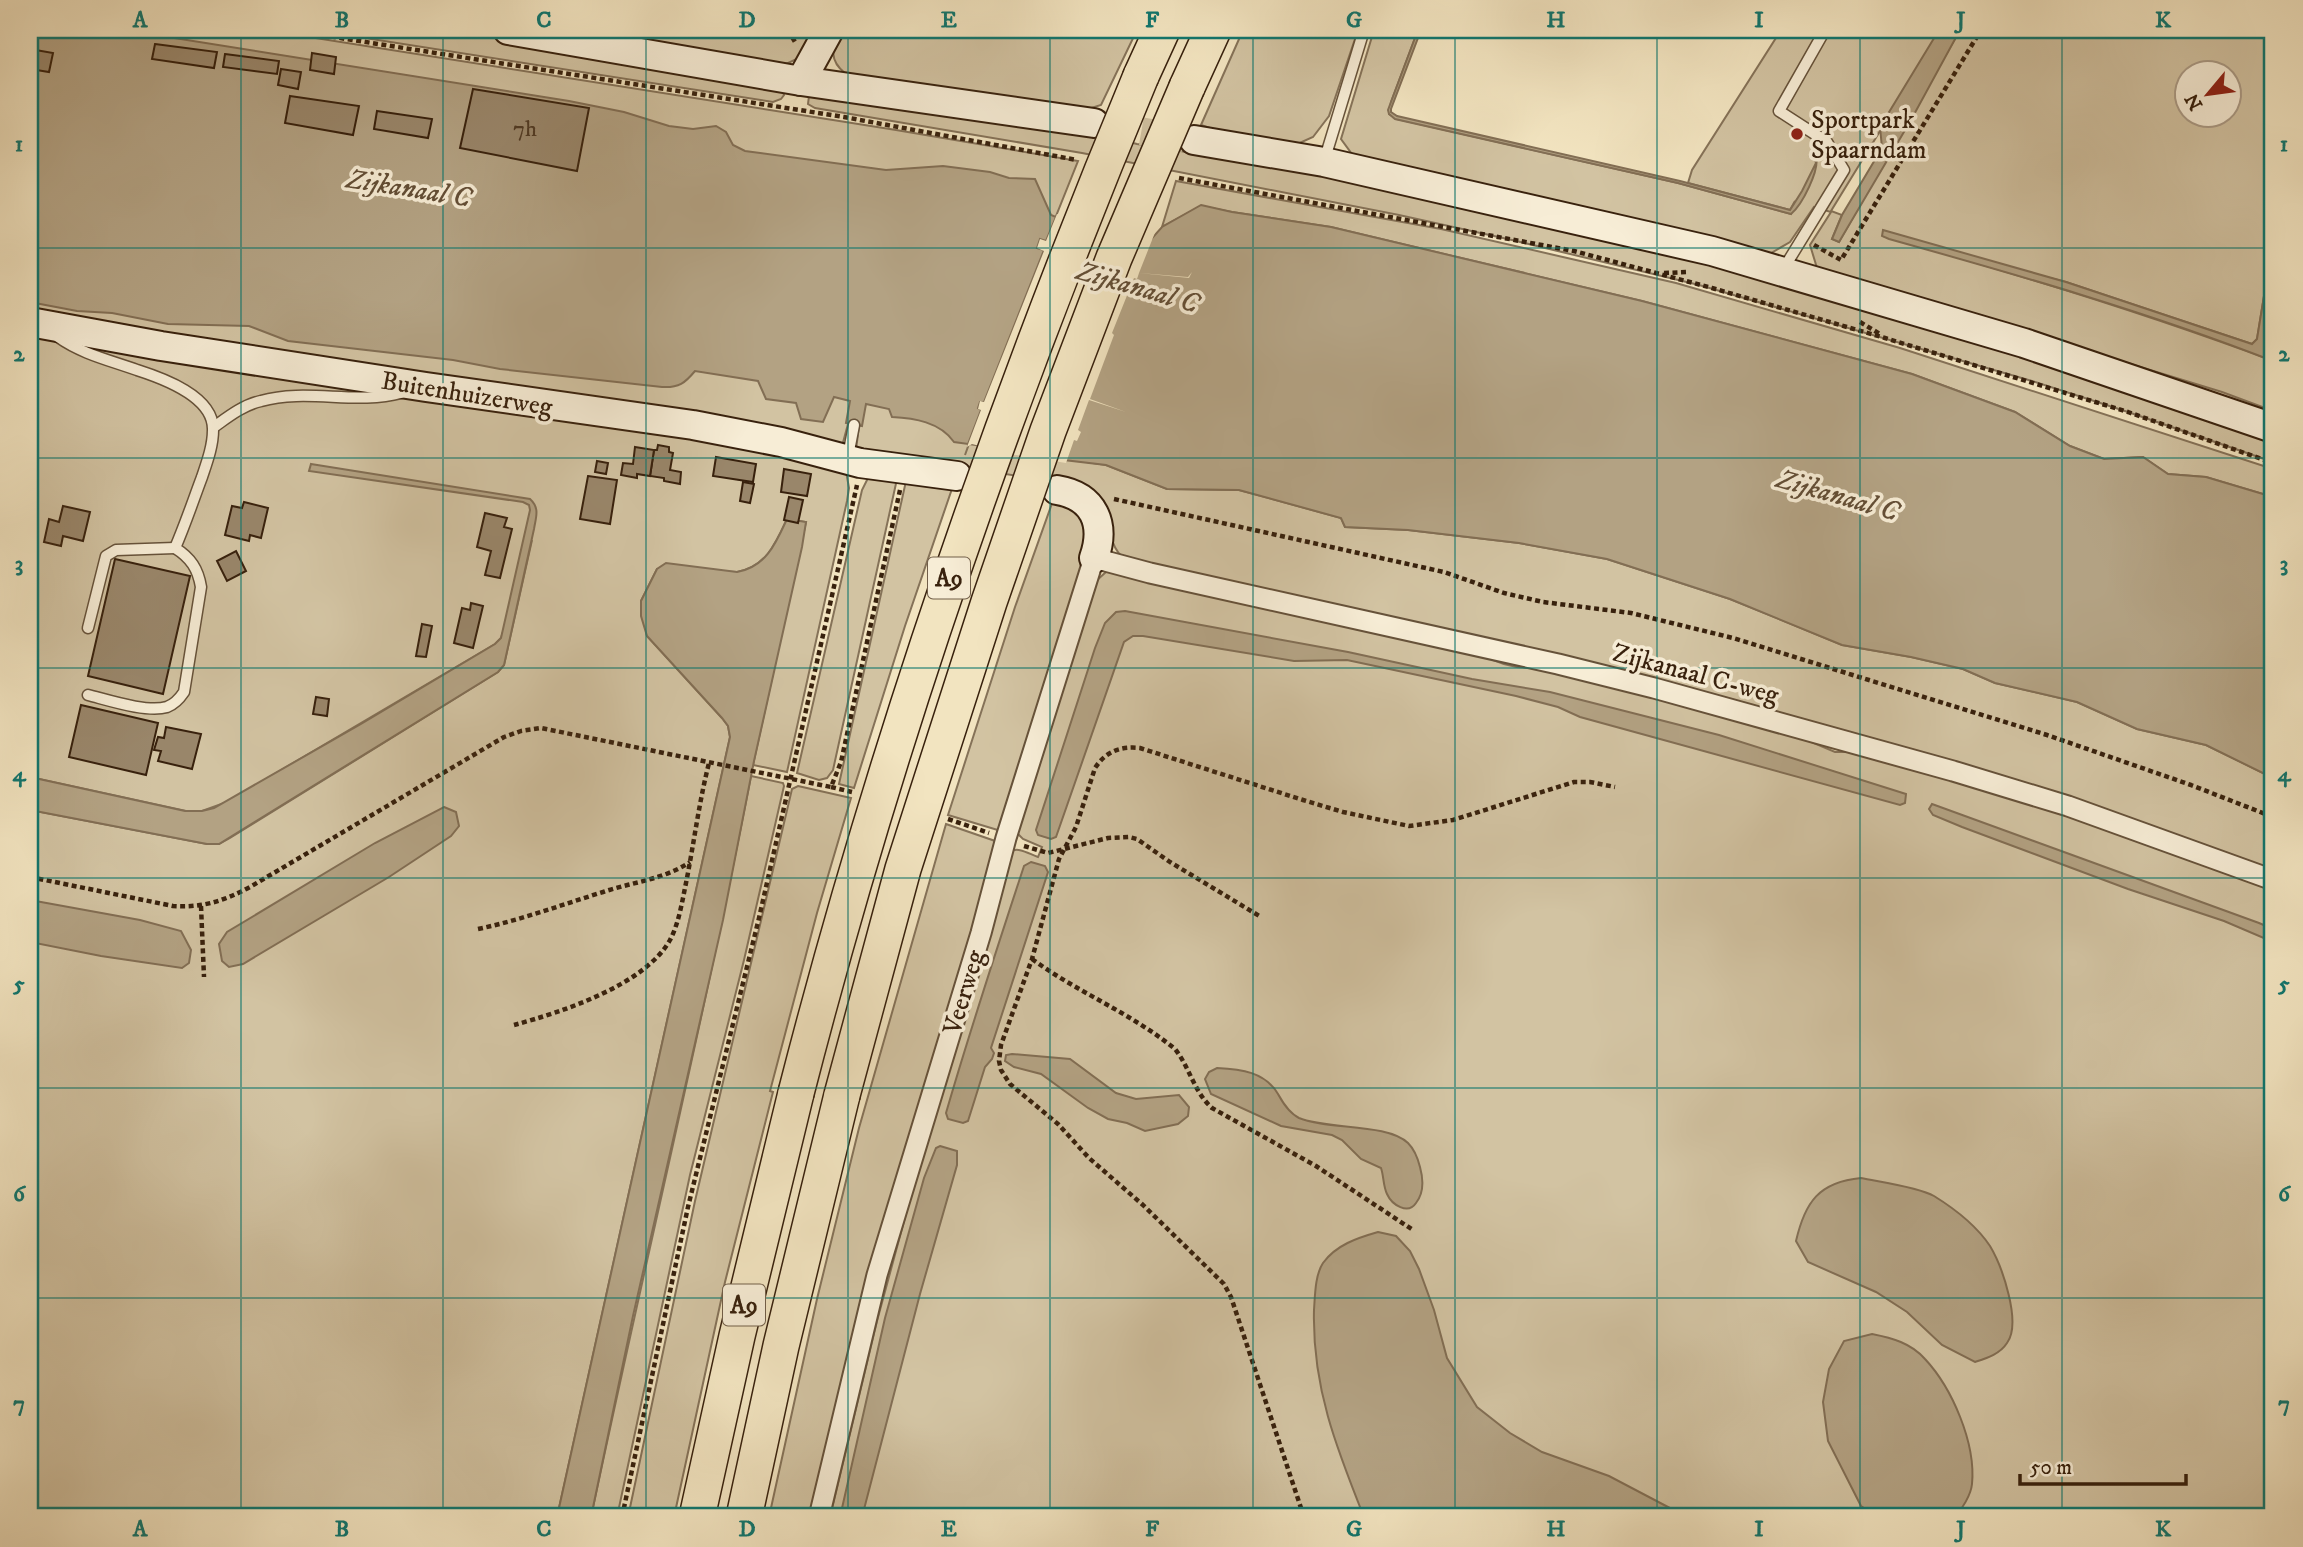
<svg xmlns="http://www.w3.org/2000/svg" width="2303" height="1547" viewBox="0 0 2303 1547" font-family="'IM FELL DW Pica',serif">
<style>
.green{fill:#d2c3a2;stroke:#857258;stroke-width:2;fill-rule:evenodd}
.water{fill:#b3a283;stroke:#826e54;stroke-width:2}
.pier{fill:#f2e4c0}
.building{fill:#99866a;stroke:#38210d;stroke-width:2}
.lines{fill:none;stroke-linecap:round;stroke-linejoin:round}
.secondary-tunnel{stroke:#cdbd9c;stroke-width:28;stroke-dasharray:28 14;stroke-linecap:butt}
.lane-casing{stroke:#66523a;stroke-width:13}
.street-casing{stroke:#66523a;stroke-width:23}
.secondary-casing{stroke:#38210d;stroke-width:32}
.highway-casing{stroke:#38210d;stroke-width:38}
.path{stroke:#38210d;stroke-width:4.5;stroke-dasharray:5 3.5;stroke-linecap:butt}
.lane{stroke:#f7edd6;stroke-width:10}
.street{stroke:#f7edd6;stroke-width:19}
.secondary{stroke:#f7edd6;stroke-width:28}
.highway{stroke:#f2e4c0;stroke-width:35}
.highway-bridge-casing{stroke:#38210d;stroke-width:38;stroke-linecap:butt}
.highway-bridge{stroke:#f2e4c0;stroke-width:35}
.grid{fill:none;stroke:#0f766e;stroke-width:2;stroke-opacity:0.55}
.poi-dot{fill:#8f2418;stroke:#f7edd6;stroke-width:2.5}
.labels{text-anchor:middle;stroke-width:7;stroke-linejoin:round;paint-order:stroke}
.number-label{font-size:23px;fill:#503a24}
.shield{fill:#f7edd6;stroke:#715e49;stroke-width:2}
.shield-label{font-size:24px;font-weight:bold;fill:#38210d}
.poi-label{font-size:26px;fill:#38210d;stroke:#f7edd6;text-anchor:start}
.street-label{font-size:26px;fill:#38210d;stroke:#f7edd6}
.water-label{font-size:28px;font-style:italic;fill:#634e36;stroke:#f7edd6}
.neatline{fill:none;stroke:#0f766e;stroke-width:2.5}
.grid-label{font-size:23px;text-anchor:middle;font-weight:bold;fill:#0f766e}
</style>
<rect width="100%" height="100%" fill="#f2e4c0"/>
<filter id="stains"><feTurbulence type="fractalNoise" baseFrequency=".00286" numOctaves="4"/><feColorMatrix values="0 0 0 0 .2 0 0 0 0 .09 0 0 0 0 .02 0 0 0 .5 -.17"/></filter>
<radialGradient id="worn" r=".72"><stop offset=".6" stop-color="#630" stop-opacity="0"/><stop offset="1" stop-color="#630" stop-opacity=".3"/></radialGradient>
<g class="green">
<path d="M 30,30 L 265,30 L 896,130 L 1078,161 L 1046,241 L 1040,239 L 1037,248 L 1044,250 L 984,402 L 981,401 L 981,410 L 965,455 L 969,444 L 1106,465 L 1167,489 L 1239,490 L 1341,518 L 1345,527 L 1408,530 L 1519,543 L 1607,559 L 1730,599 L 1842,645 L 1911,657 L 1963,669 L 1995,683 L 2077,702 L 2137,729 L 2206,745 L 2273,778 L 2273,874 L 2135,823 L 1126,560 C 1110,549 1110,530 1107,512 L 1075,485 L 856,450 L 859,426 L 848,424 L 841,450 L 30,315 Z"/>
<path d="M 314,30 L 468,30 L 783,91 L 784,95 L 781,99 L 773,102 Z"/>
<path d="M 575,30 L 820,30 L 801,57 L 786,64 Z"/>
<path d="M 838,30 L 1137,30 L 1101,105 L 1085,110 L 845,73 C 829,61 832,47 838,30 Z"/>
<path d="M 1243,30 L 1358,30 L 1329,116 L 1313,137 L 1293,146 L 1237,137 L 1201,125 Z"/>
<path d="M 1374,30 L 1418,30 L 1391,102 L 1389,114 L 1397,119 L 1678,183 L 1791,214 L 1795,201 L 1790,210 L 1688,183 L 1692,170 L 1781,30 L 1942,30 L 1831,211 L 1842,215 L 1832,239 L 1839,242 L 1960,30 L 2273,30 L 2273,241 L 2257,339 L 2252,344 L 2066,282 L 1883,236 C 2014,273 2145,313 2273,361 L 2273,411 L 2222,392 L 1817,268 L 1810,245 L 1831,212 L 1814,207 L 1790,242 L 1766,256 L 1352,154 L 1341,139 ZM 2188,74 L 2230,74 L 2230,116 L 2188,116 Z"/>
<path d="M 809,96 L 1090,132 L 1137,144 L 1186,152 L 1204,151 L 1364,182 L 1735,267 L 2161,400 L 2273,438 L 2273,462 L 2128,412 L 2032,381 L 1699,285 L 1512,240 L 1399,215 L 1082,153 L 815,108 L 808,104 Z"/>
<path d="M 1176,181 L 1441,229 L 1676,283 L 1900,348 L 2273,469 L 2273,497 L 2206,477 L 2168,474 L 2143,457 L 2104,459 L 2070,446 L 2015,412 L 1912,374 L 1642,301 L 1331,227 L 1232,212 L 1201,206 L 1162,227 Z"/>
<path d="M 30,329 L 651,425 L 846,471 L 849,488 L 847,501 L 787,772 L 753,765 L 806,522 L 787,519 C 776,543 766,567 737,572 L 657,569 L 641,601 L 647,636 L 722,718 L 728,726 L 730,737 L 557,1517 L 30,1517 L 30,810 L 207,844 L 219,844 L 230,838 L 498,672 L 504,665 L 532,540 L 501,638 L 495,644 L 227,802 L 202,811 L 186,811 L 30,777 Z"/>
<path d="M 868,478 L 897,479 L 833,770 L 827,778 L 819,780 L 797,773 L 862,490 Z"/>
<path d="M 955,480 L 905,626 L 854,788 L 839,784 L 906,481 Z"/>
<path d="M 1055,495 L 1079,513 L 1090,540 L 1001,831 L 948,815 L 1015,607 Z"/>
<path d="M 1116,570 L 1483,655 C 1502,666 1520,670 1541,667 L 1802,738 L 1835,752 L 1857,752 L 1943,773 L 2273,886 L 2273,1517 L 830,1517 L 877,1321 L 936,1103 L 1010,852 C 1018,846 1029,854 1038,857 L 1042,847 L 1023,839 L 1016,832 L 1095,582 L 1106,572 Z"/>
<path d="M 751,776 L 783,783 L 784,786 L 744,960 L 690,1175 L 617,1517 L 591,1517 C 643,1270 703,1024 751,776 Z"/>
<path d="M 798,786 L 851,798 L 817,913 L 770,1091 L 773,1092 L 725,1282 L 674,1517 L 628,1517 L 695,1201 L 792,789 Z"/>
<path d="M 946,824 L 998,842 L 816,1517 L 769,1517 L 817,1299 L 859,1128 Z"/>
</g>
<g class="water">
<path d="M 30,30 L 124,30 L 569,101 L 624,112 L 669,126 L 693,129 L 716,126 L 726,132 L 733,145 L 745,151 L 886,170 L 943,166 L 990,172 L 1009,178 L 1035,179 L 1051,215 L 1056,217 L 1046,241 L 1040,239 L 1037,248 L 1044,250 L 984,402 L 980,402 L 978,408 L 981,410 L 968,444 L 954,442 C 940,422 914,418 892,417 L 889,409 L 866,404 L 862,426 L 846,423 L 850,401 L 834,397 L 823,422 L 801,419 L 796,403 L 766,399 L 758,381 L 695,371 C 685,383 679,388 662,387 L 500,369 L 453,360 L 288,341 L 249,326 L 168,324 L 112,313 L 77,311 L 35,303 L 30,301 Z"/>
<path d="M 1418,30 L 1421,30 L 1391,109 L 1391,112 L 1397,116 L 1680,181 L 1790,210 L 1802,191 L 1816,163 L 1815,160 L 1810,156 L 1813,154 L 1816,156 C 1820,170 1802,205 1791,214 L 1678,183 L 1395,119 L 1389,114 L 1388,110 Z"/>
<path d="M 1939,30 L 1960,30 L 1911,120 L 1839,242 L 1832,239 L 1842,215 L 1882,148 L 1880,127 Z"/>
<path d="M 1201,205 L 1232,212 L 1331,227 L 1642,301 L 1912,374 L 2015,412 L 2070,446 L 2104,459 L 2143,457 L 2168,474 L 2206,477 L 2273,497 L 2273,778 L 2206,745 L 2137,729 L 2077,702 L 1995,683 L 1963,669 L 1911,657 L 1842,645 L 1730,599 L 1607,559 L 1519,543 L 1408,530 L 1345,527 L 1341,518 L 1239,490 L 1167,489 L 1106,465 L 1064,460 L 1018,332 L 1146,245 L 1162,227 Z"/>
<path d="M 1883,230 L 2066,282 L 2252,344 L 2257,339 L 2273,241 L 2273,292 L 2265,338 L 2268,347 L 2273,350 L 2273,361 C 2148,312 2018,275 1889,239 L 1882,236 Z"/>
<path d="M 311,464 L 530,499 C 540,508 536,517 534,529 L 504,665 L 498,672 L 219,844 L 207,844 L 30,810 L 30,777 L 185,811 L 202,811 L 214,808 L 361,724 L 495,644 L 501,638 L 530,510 L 529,505 L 523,502 L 309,471 Z"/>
<path d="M 787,519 L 806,522 L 802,547 L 754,761 L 723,920 L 633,1316 L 591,1517 L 557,1517 L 730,737 L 728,726 L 722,718 L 647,636 L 641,616 L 641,601 L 657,569 L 666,563 L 737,572 C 766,567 776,543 787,519 Z"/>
<path d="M 1125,611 L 1348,652 L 1472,679 L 1550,692 L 1719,735 L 1906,794 L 1905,803 L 1900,805 L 1580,717 L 1558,707 L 1516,696 L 1347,660 L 1294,661 L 1143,636 L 1133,636 L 1124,642 L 1056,837 L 1051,839 L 1038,835 L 1036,830 L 1095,648 L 1105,623 L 1116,612 Z"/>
<path d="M 1932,804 L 2259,923 L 2273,929 L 2273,942 L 2224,921 L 2128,889 L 1962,827 L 1933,815 L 1929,809 Z"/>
<path d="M 444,807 L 456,812 L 459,826 L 451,836 L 389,877 L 243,964 L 229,967 L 222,961 L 219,944 L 227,932 L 375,843 Z"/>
<path d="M 1031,862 L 1045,866 L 1048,872 L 991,1048 L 994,1053 L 992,1059 L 985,1067 L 968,1121 L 963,1123 L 948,1119 L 946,1113 C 970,1030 997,948 1024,866 Z"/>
<path d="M 30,900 L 140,920 L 181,931 L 191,950 L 189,963 L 182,968 L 101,956 L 30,942 Z"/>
<path d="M 1012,1054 L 1070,1059 L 1116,1093 L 1136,1099 L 1179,1095 L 1189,1107 L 1188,1116 L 1178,1124 L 1145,1131 L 1127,1123 L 1108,1119 L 1088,1108 L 1041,1074 L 1014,1067 L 1005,1061 L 1006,1055 Z"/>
<path d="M 1217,1068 C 1241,1069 1265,1072 1278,1094 C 1283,1103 1289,1113 1299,1118 C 1328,1130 1387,1123 1408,1143 C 1414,1149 1418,1159 1420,1167 C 1423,1178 1424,1193 1416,1203 C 1408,1215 1392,1205 1387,1194 C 1383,1186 1384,1177 1381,1168 L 1361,1159 L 1342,1140 L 1332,1135 L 1281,1126 L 1211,1094 L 1205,1079 L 1209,1072 Z"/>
<path d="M 940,1146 L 957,1151 L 957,1165 L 920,1294 L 862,1517 L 840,1517 L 885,1318 L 924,1178 L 936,1148 Z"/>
<path d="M 1861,1178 C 1880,1182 1918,1187 1934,1196 C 1955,1209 1976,1225 1990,1246 C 2002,1266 2022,1323 2007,1343 C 2000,1354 1987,1358 1975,1362 L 1942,1345 L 1907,1312 L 1876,1292 L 1808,1262 L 1796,1241 C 1805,1202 1819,1182 1861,1178 Z"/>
<path d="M 1378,1232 L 1396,1236 L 1410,1251 L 1419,1269 L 1434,1310 L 1447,1358 L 1477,1407 L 1510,1433 L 1542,1452 L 1609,1476 L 1687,1517 L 1364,1517 C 1336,1447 1312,1386 1314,1310 C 1315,1296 1315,1275 1323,1263 C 1336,1245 1357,1238 1378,1232 Z"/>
<path d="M 1872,1334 C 1892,1338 1911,1343 1925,1359 C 1952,1388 1976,1443 1972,1484 C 1971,1495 1962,1509 1955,1517 L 1878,1517 L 1861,1506 L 1828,1441 L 1823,1402 L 1829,1369 L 1844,1341 Z"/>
</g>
<path class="pier" d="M 1057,214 L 1145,241 L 1158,225 L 1139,273 L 1188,277 L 1192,272 L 1189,278 L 1139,273 L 1137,279 L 1134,278 L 1112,333 L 1114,335 L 1090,399 L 1126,412 L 1089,400 L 1078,430 L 1081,432 L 1077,441 L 1074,440 L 1066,463 L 1016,455 L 972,444 L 967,447 L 981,410 L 978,409 L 980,401 L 984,402 L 1044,251 L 1037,248 L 1040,239 L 1046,241 Z"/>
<g class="building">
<path d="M 155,44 L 217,52 L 214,68 L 152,59 Z"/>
<path d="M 30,49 L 53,53 L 49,72 L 30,69 Z"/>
<path d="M 312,53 L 336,57 L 334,74 L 310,70 Z"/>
<path d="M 225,54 L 279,61 L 277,74 L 223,67 Z"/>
<path d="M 281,69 L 301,72 L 298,89 L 278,85 Z"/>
<path d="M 473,89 L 589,108 L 577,171 L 460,148 Z"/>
<path d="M 290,96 L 359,106 L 353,135 L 285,123 Z"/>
<path d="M 377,111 L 432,119 L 428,138 L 374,129 Z"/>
<path d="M 658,445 L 669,447 L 669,452 L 673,453 L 670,470 L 681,472 L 680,484 L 664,481 L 664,478 L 650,476 L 654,450 L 657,450 Z"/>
<path d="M 635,447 L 654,450 L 650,476 L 637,474 L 637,478 L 621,475 L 623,463 L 633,464 Z"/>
<path d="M 716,457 L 756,464 L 753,482 L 713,476 Z"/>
<path d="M 597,461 L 608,463 L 606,474 L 595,472 Z"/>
<path d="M 784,469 L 811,474 L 807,496 L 781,492 Z"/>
<path d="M 588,476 L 617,480 L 610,524 L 580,519 Z"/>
<path d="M 743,482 L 754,484 L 750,503 L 740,501 Z"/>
<path d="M 789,497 L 803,500 L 798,523 L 784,520 Z"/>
<path d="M 244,502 L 268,508 L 261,538 L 250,535 L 249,541 L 225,535 L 232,506 L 242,508 Z"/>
<path d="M 63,506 L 90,512 L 83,541 L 63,536 L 61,546 L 44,542 L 49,519 L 59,522 Z"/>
<path d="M 485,513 L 507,518 L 504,527 L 512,529 L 500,578 L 485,575 L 491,551 L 477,547 Z"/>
<path d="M 236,551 L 246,571 L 227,581 L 217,561 Z"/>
<path d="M 115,559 L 190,576 L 163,694 L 88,676 Z"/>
<path d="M 471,603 L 483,606 L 473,648 L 454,643 L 462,608 L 470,610 Z"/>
<path d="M 422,624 L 432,626 L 426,657 L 416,656 Z"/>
<path d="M 316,697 L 329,699 L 327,716 L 313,714 Z"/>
<path d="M 81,705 L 158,723 L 146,775 L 69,757 Z"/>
<path d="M 166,727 L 201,734 L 192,769 L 158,761 L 161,751 L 154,750 L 158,737 L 164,738 Z"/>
</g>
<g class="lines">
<path class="secondary-tunnel" d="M 1100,124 L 1184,139"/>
<g class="lane-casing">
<g id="lane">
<path d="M 1325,158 L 1364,30"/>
<path d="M 1784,268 L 1844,170 L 1827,142 L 1779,111 L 1825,30"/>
<path d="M 58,337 C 82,354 109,360 137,370 C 162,378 214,396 213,430 C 213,446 207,462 202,477 C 193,501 185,525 175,548 C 191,558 198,569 201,587 L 184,692 C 180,698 175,704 167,707 C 147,713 108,700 88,695"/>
<path d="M 214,427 C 228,417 243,405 261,401 C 306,388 356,405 401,393"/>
<path d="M 848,456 L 854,425"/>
<path d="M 88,628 L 106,556 L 116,550 L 175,548"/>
</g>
</g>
<g class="street-casing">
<path id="street" d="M 819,1517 L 877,1275 L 981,933 L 1006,838 L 1094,558 L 1150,573 L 1558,664 L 1654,688 L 1953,771 L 2068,806 L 2273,880"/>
</g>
<g class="secondary-casing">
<g id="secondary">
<path d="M 508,30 L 801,81 L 1094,123"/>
<path d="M 801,81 L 829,30"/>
<path d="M 1194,140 L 1324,162 L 1712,251 L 2024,343 L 2273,428"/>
<path d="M 30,322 L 161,346 L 426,387 L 693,425 L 781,442 L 860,463 L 957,476"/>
<path d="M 1057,490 C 1094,496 1106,524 1094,558"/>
</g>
</g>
<g class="highway-casing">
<g id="highway">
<path d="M 1141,76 L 1162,30"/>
<path d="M 1187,87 L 1213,30"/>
<path d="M 697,1517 L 737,1336 L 796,1093"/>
<path d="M 744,1517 L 781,1346 L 842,1095"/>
</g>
</g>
<g class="path">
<path d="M 289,30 L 844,117 L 1077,160"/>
<path d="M 788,30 L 795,42"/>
<path d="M 1179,178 L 1574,251 L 1712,288 L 1885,338 L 2128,412 L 2273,463"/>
<path d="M 1814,245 L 1841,260 L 1981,30"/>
<path d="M 1664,273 L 1687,272"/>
<path d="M 1860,322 L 1880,334"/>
<path d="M 1114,499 L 1444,572 L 1504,593 L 1543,602 L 1631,613 L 1733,638 L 2047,735 L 2191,785 L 2273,817"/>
<path d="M 831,787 L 852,792"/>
<path d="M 948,819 L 989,833"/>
<path d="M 1024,846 L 1048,853 L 1108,838 L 1129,837 L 1137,839 L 1170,862 L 1261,917"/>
<path d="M 30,877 L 173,906 C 202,908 224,901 250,887 L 504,737 L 521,731 L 541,728 L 831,787 L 841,762 L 900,490"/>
<path d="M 201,906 L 204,977"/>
<path d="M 478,929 C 521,920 561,905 603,892 C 632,882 663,880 690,862"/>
<path d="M 1032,959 C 1077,992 1131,1013 1175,1049 C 1190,1068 1194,1092 1212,1108 L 1316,1166 L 1413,1230"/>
<path d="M 514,1025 C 562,1012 645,985 670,940 C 679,923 682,902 686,883 C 694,843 699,802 709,763"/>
<path d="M 622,1517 L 688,1207 L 759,918 L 857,485"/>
<path d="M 1304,1517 L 1231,1297 L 1224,1284 L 1143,1205 L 1089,1158 L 1058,1124 L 1010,1084 L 1001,1070 L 999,1061 L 1001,1045 L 1032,959 L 1059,859 L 1076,827 L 1095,768 C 1106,751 1121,746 1140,748 L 1303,800 L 1343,812 L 1409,826 L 1453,820 L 1574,782 L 1590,782 L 1615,787"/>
</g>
<use href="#lane" class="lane"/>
<use href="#street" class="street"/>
<use href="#secondary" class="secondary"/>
<use href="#highway" class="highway"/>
<g class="highway-bridge-casing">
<g id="highway-bridge">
<path d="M 796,1093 C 885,746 1003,407 1141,76"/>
<path d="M 842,1095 L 903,869 L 989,602 L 1048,431 L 1114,258 L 1187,87"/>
</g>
</g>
<use href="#highway-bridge" class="highway-bridge"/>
</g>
<path class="grid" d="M 241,30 L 241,1517M 443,30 L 443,1517M 646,30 L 646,1517M 848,30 L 848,1517M 1050,30 L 1050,1517M 1253,30 L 1253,1517M 1455,30 L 1455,1517M 1657,30 L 1657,1517M 1860,30 L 1860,1517M 2062,30 L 2062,1517M 30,248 L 2273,248M 30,458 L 2273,458M 30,668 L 2273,668M 30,878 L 2273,878M 30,1088 L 2273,1088M 30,1298 L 2273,1298"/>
<circle class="poi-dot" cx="1797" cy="134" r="7"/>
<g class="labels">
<g class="number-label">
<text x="525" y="136">7h</text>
</g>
<g class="shield">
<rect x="928" y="557.5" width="42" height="41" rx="5"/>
<rect x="723" y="1284.5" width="42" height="41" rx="5"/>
</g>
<g class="shield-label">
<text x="949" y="586">A9</text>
<text x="744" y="1313">A9</text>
</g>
<g class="poi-label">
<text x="1811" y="128">Sportpark<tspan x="1811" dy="30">Spaarndam</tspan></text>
</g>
<g class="street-label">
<text transform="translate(467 393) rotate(9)" y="9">Buitenhuizerweg</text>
<text transform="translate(1696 673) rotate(15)" y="9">Zijkanaal C-weg</text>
<text transform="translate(963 992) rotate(-73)" y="9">Veerweg</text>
</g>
<g class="water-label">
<text transform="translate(409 187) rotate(9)" y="10">Zijkanaal C</text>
<text transform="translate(1138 286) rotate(16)" y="10">Zijkanaal C</text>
<text transform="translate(1838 494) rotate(16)" y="10">Zijkanaal C</text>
</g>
</g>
<rect width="2303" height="1547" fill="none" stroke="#f2e4c0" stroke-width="77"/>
<g transform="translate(2208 94) rotate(241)"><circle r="33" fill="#f7edd6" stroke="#ab9b86" stroke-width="2"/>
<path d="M0-5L12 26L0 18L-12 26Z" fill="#8f2418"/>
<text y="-10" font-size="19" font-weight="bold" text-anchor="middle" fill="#38210d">N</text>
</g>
<path d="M2020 1474v10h166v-10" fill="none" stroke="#38210d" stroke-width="3.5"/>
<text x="2030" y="1474" font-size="21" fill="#38210d" stroke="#f7edd6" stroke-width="5" paint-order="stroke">50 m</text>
<rect x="38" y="38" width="2226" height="1470" class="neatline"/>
<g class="grid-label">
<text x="140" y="27">A</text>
<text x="342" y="27">B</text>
<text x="544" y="27">C</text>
<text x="747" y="27">D</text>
<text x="949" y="27">E</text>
<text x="1152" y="27">F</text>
<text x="1354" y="27">G</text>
<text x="1556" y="27">H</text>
<text x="1759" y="27">I</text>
<text x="1961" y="27">J</text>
<text x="2163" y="27">K</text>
<text x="19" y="151">1</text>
<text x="2284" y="151">1</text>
<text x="19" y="361">2</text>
<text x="2284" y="361">2</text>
<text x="19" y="571">3</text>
<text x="2284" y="571">3</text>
<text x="19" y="781">4</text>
<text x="2284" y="781">4</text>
<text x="19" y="991">5</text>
<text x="2284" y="991">5</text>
<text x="19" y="1201">6</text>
<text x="2284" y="1201">6</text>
<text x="19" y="1411">7</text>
<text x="2284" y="1411">7</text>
<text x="140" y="1536">A</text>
<text x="342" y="1536">B</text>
<text x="544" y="1536">C</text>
<text x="747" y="1536">D</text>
<text x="949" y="1536">E</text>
<text x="1152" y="1536">F</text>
<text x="1354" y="1536">G</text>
<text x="1556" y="1536">H</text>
<text x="1759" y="1536">I</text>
<text x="1961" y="1536">J</text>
<text x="2163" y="1536">K</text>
</g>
<rect width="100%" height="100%" filter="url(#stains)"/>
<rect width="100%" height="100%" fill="url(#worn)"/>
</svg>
